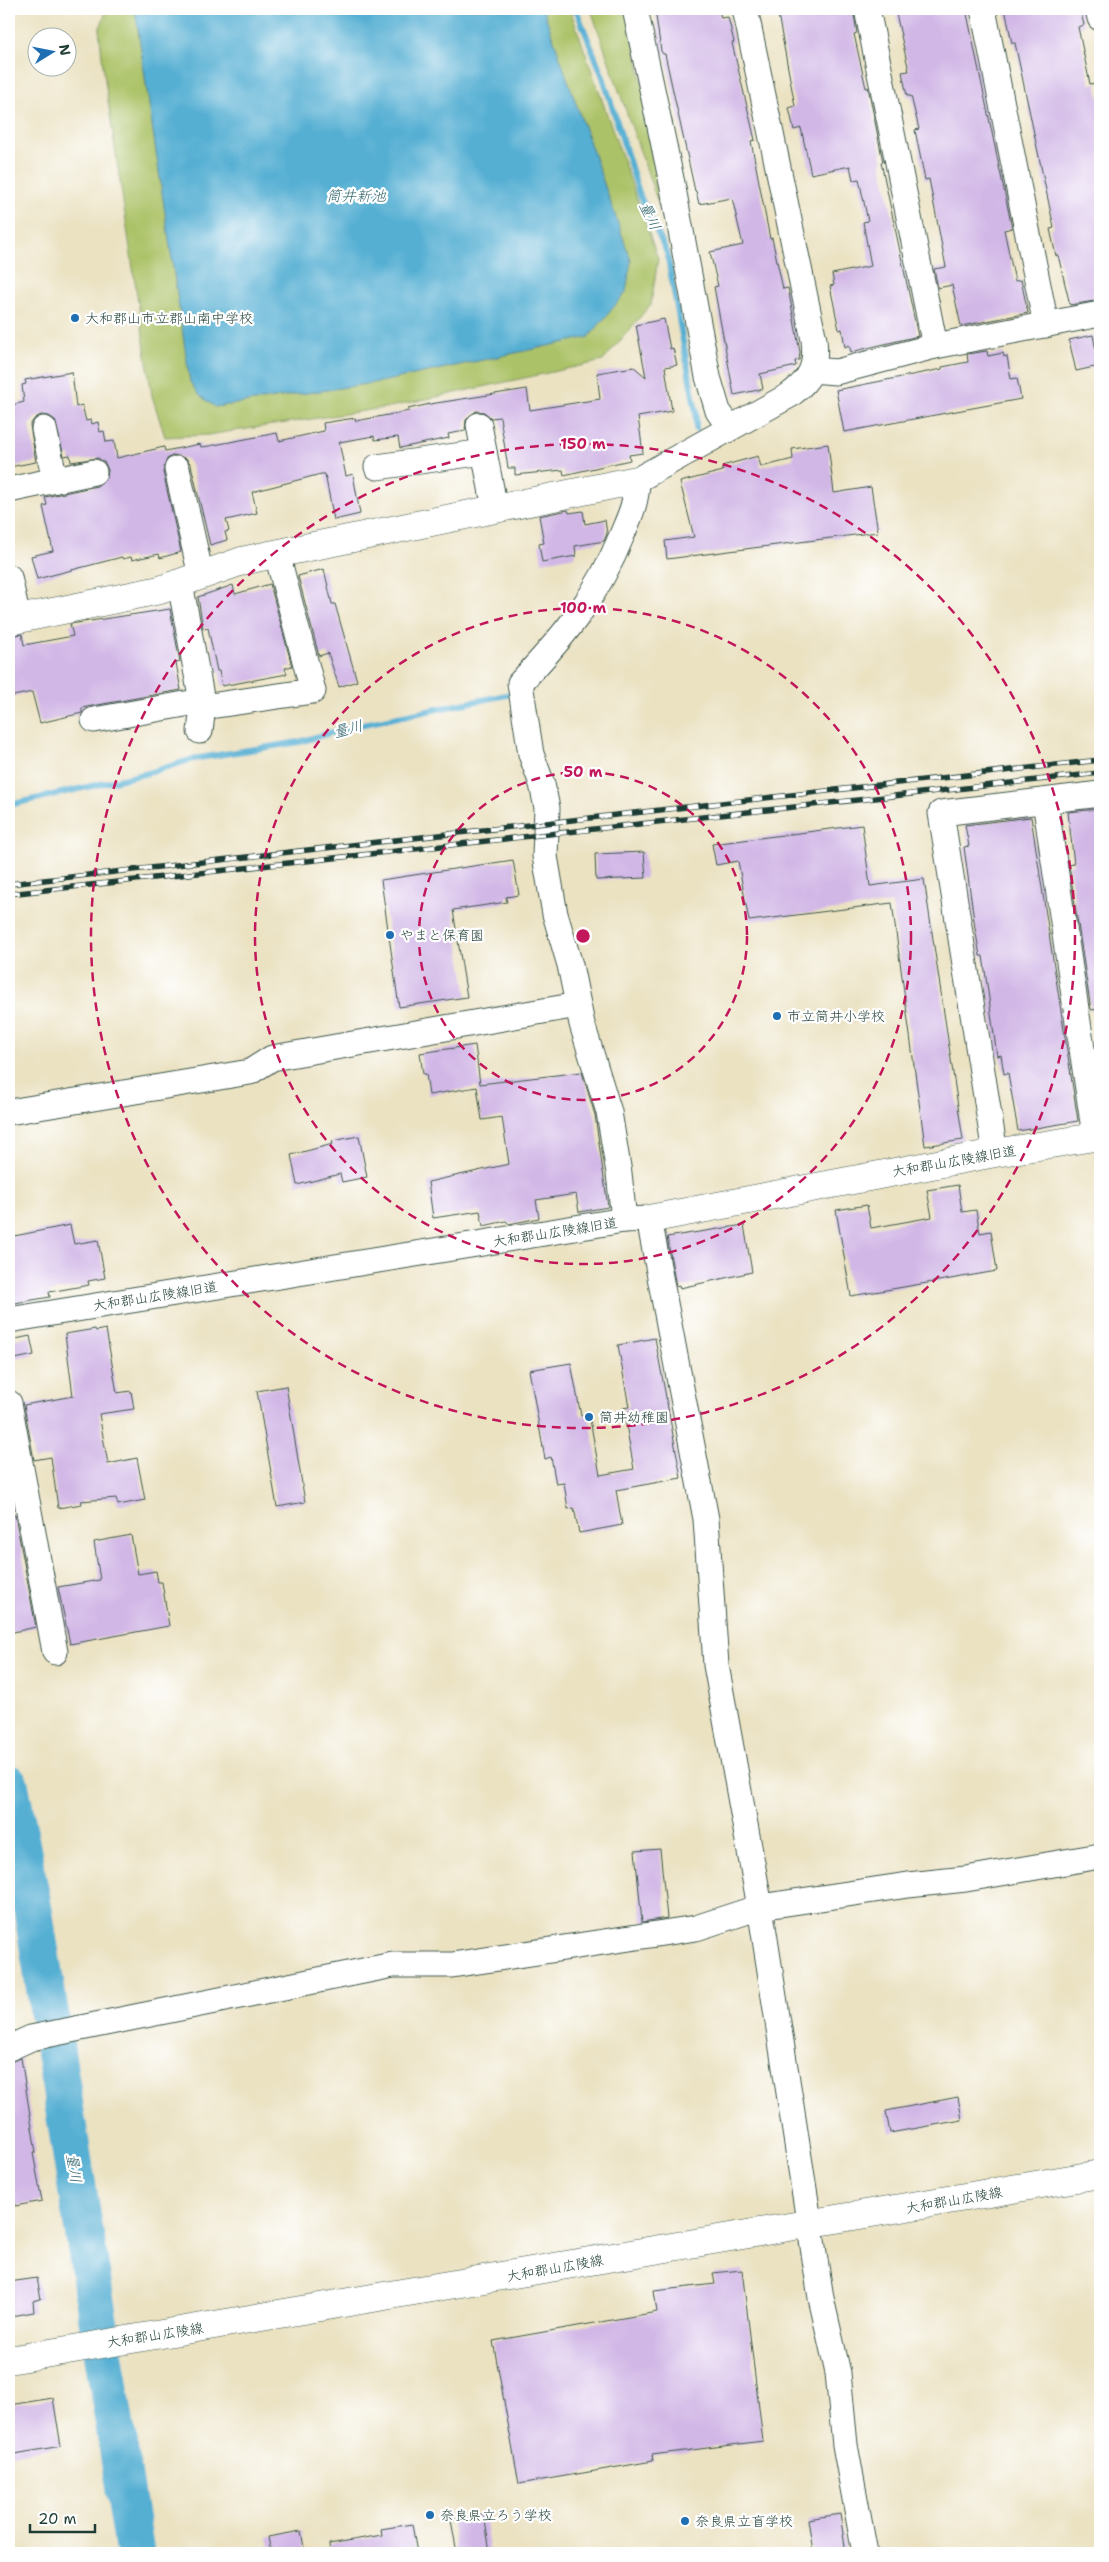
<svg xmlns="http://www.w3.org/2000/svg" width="1109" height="2562" viewBox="0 0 1109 2562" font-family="'Shantell Sans','Klee One',sans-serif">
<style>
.green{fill:#acc267;stroke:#66804e}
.water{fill:#55afd3;stroke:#3a7684}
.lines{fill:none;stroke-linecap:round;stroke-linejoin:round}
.stream{stroke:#55afd3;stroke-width:6}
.river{stroke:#55afd3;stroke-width:39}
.building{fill:#d1b7e6}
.street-casing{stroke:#3e5649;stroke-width:27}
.secondary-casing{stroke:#3e5649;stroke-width:29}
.street{stroke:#fff;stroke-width:25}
.secondary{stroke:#fff;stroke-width:28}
.rail-casing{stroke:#1f3d34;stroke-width:5.5}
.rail{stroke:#fff;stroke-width:4;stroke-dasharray:11;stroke-linecap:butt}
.ring{fill:none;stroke:#c2185b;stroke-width:2.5;stroke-dasharray:9 6}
.poi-dot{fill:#1f6fb2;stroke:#fff;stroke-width:2}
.labels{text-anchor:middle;stroke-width:4.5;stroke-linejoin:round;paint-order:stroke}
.poi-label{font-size:14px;fill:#1f3d34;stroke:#fff;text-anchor:start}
.street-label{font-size:14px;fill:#1f3d34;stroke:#fff}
.water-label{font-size:15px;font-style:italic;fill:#32656c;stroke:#fff}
.centre{fill:#c2185b;stroke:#fff;stroke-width:2.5}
.ring-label{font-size:15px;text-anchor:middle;font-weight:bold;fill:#c2185b;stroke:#fff;stroke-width:4.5;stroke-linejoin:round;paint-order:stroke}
</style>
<rect width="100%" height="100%" fill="#fff"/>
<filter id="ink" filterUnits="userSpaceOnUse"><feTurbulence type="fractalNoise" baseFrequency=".02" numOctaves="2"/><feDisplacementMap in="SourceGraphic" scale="10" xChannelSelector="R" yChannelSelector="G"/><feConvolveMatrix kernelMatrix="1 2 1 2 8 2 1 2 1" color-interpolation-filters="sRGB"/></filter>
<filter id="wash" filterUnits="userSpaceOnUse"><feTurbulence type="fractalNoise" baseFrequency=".0096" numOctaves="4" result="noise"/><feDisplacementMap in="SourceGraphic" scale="20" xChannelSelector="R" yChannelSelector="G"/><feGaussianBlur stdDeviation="1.12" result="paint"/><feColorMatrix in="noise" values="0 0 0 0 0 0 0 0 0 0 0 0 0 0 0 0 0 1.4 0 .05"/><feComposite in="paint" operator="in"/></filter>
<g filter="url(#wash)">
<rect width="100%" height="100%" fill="#ebe2c2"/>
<g class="green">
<path d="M 104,9 L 135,9 L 190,382 L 215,407 L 385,381 L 589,337 L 631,261 L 543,9 L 570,9 L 658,259 L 651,304 L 603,361 L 390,407 L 208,435 L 165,437 L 152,396 L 104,74 L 99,30 L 105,15 Z"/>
<path d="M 627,9 L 681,269 L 591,10 Z"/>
</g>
<path class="water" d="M 135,9 L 543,9 L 631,261 L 626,292 L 589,337 L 385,381 L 215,407 L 199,395 L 190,382 Z"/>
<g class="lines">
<g class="stream">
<path d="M 576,9 L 603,77 L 640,196 L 667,253 L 696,413 L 696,429"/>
<path d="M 9,805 L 148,773 L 193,759 L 299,742 L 354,726 L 516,693"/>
</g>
<path class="river" d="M 9,1784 L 33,1910 L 135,2553"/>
</g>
<g id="blocks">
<g class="building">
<path d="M 655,9 L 719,9 L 721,18 L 728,17 L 734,42 L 732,43 L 755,140 L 751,141 L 770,239 L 772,238 L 783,289 L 788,288 L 800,352 L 799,360 L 795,361 L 796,366 L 760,374 L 763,389 L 734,395 L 714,287 L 718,286 L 710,252 L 743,245 L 732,198 L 699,204 L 696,191 L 695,191 L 665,54 L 663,54 L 661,51 Z"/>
<path d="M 777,9 L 853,9 L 857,33 L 854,34 L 866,88 L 868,87 L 883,162 L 881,162 L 918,336 L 851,352 L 849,345 L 845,347 L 842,329 L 839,330 L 830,286 L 834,285 L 832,274 L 871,266 L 863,222 L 868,221 L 859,179 L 853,180 L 850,166 L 811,174 L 801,128 L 794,130 L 789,108 L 795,106 Z"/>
<path d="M 895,9 L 966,9 L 1012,228 L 1004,230 L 1015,281 L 1021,280 L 1028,313 L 961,326 L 952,285 L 938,288 L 934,269 L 946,267 L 929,179 L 925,180 L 915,130 L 919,129 L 911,96 L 907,96 L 902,72 L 909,71 Z"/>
<path d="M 1005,9 L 1080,9 L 1084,25 L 1078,27 L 1090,84 L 1096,83 L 1100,103 L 1100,300 L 1070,305 L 1058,255 L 1056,256 L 1050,229 L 1054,228 L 1015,43 L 1012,43 Z"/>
<path d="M 664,319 L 670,349 L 673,348 L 677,365 L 665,367 L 672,411 L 638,417 L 643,453 L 629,455 L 630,460 L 564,475 L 563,470 L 515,475 L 515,468 L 508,468 L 500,417 L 491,418 L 484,412 L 476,411 L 466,420 L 465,431 L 448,434 L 449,438 L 400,448 L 398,437 L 375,440 L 374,436 L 339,442 L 346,476 L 353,474 L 360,514 L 334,520 L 325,474 L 321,474 L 252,492 L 257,513 L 226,520 L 229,531 L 225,532 L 227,540 L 210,545 L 191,465 L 187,459 L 174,455 L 167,459 L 163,472 L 181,552 L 160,558 L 159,554 L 132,560 L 131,557 L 123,559 L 122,557 L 37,579 L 31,556 L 53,551 L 43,506 L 47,505 L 45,497 L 97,486 L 107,477 L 108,470 L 105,463 L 98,458 L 71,462 L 70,455 L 64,456 L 55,420 L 49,416 L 41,415 L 35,418 L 30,425 L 36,462 L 9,467 L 9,406 L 24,402 L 22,385 L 26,384 L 25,380 L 72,372 L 76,407 L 82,405 L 86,421 L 91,420 L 92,424 L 98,422 L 100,432 L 104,431 L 106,442 L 114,441 L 117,458 L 164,447 L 165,451 L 200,444 L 201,447 L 209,446 L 277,433 L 279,441 L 324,431 L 323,423 L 355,418 L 356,421 L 409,411 L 408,409 L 430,404 L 527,389 L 530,410 L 600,399 L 597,373 L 634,367 L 646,377 L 636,325 Z"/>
<path d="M 1093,335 L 1099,366 L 1076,371 L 1069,340 Z"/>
<path d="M 987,351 L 988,356 L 1003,353 L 1004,357 L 1007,356 L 1011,379 L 1017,378 L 1021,399 L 844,432 L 836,390 L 942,369 L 942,367 L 968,362 L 967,354 Z"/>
<path d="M 828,444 L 834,493 L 871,487 L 878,532 L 667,559 L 665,541 L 694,537 L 680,482 L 723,471 L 722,466 L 758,456 L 761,467 L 793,459 L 792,449 Z"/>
<path d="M 568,510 L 569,513 L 583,511 L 585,524 L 605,520 L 607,534 L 604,541 L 575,546 L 576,556 L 542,562 L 539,544 L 544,543 L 539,516 Z"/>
<path d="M 324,569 L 332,604 L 335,604 L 357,681 L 339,687 L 328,653 L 319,656 L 298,576 Z"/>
<path d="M 270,584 L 292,666 L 285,668 L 287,674 L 222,686 L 219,671 L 217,671 L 208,628 L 203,629 L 198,597 L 233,585 L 235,594 Z"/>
<path d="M 170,609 L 180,662 L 176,663 L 181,690 L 92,706 L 82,708 L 82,713 L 40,723 L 32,692 L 9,697 L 9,636 L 22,634 L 24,645 L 73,636 L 70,624 Z"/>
<path d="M 1099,809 L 1100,1009 L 1091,1010 L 1069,865 L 1074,864 L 1068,812 Z"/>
<path d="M 1031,817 L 1078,1121 L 1018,1131 L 1008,1073 L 1004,1074 L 1001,1055 L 997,1056 L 983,956 L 980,956 L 975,928 L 964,847 L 969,846 L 965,825 Z"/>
<path d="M 862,825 L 870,886 L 924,879 L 963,1140 L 925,1146 L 892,903 L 749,921 L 738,861 L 716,865 L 712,844 Z"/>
<path d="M 644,852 L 646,878 L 596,880 L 595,854 Z"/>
<path d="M 513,860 L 519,895 L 506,897 L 507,902 L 453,910 L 467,997 L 399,1007 L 381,880 Z"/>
<path d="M 475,1045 L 480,1084 L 582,1072 L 595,1115 L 608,1207 L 579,1212 L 576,1194 L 536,1200 L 539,1218 L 509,1224 L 506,1221 L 483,1226 L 480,1211 L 433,1218 L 428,1182 L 509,1164 L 502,1117 L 482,1120 L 477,1087 L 429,1095 L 426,1074 L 423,1074 L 420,1053 Z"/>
<path d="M 359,1136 L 367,1177 L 342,1182 L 340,1174 L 297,1185 L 291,1155 L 333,1144 L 332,1141 Z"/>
<path d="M 958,1185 L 962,1212 L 976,1210 L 980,1233 L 991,1231 L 997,1271 L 851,1296 L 836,1210 L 867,1205 L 871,1228 L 932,1217 L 927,1190 Z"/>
<path d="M 70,1225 L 74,1244 L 98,1240 L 105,1278 L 88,1281 L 89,1285 L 49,1292 L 50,1297 L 9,1304 L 9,1237 Z"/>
<path d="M 744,1225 L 752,1272 L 680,1288 L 679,1285 L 676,1286 L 667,1237 Z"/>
<path d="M 95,1329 L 96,1331 L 106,1329 L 117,1393 L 131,1391 L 134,1409 L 99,1414 L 108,1464 L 137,1458 L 145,1500 L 118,1505 L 116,1498 L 81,1501 L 82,1504 L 58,1508 L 51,1457 L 34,1460 L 24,1405 L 73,1396 L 65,1334 Z"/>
<path d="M 30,1336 L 34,1355 L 15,1359 L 11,1340 Z"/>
<path d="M 655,1338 L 681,1478 L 616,1490 L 622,1525 L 579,1533 L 574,1508 L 568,1509 L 564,1483 L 556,1484 L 551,1457 L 545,1459 L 529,1370 L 571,1363 L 581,1416 L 589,1414 L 600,1475 L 634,1469 L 623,1408 L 629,1407 L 618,1345 Z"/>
<path d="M 286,1386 L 305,1502 L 277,1507 L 257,1391 Z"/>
<path d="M 15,1515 L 36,1627 L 9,1633 L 9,1516 Z"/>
<path d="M 131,1535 L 138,1574 L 156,1571 L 158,1582 L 162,1582 L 169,1626 L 70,1644 L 58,1587 L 100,1580 L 94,1542 Z"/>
<path d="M 660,1849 L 667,1918 L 642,1922 L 635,1851 Z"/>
<path d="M 21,2058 L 36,2153 L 33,2153 L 42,2201 L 15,2206 L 9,2177 L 9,2062 Z"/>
<path d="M 958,2097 L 962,2120 L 890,2133 L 886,2111 Z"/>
<path d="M 742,2270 L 763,2441 L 652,2455 L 653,2461 L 519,2484 L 493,2341 L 657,2312 L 654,2291 L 715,2284 L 713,2273 Z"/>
<path d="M 37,2278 L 41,2299 L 33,2301 L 34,2312 L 11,2316 L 9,2282 Z"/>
<path d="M 53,2398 L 61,2446 L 9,2455 L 9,2405 Z"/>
<path d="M 484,2514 L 490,2553 L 457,2553 L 451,2520 Z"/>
<path d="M 840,2514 L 846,2553 L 813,2553 L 808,2519 Z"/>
<path d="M 412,2524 L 417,2553 L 330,2553 L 329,2544 L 382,2535 L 381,2529 Z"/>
<path d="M 301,2531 L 305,2553 L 271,2553 L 268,2537 Z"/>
</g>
</g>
</g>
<g filter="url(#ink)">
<use href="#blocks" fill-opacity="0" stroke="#3e5649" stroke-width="1"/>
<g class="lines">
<g class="street-casing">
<g id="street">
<path d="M 635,9 L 673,188 L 708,377 L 718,411 L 730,428"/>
<path d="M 867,9 L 935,346"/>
<path d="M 983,9 L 1046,325"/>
<path d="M 1098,9 L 1100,18"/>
<path d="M 812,370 L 836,372 L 935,346 L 1100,314"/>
<path d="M 479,425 L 495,509"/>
<path d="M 44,429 L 55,480"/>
<path d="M 377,467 L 484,452"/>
<path d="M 177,469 L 201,576"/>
<path d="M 9,490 L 94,472"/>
<path d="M 9,577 L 18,619"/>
<path d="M 180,583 L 203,707 L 200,731"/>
<path d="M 203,707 L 313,691 L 277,554"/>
<path d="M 94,720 L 202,701"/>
<path d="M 1045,801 L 1095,1136"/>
<path d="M 9,1112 L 250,1072 L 272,1058 L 578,1005"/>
<path d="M 995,1153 L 941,813 L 1100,794"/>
<path d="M 624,1220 L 619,1173 L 609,1112 L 582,1024 L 570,965 L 555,914 L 545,856 L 547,808 L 542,784 L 531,754 L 520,683 C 565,635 597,597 622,535 C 630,516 637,501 637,480 L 790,395 C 811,379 817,367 814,340 L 745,9"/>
<path d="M 9,1320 L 624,1220 L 649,1219 L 706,1519 L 716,1665 L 760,1907 L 821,2298 L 838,2373 L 845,2445 L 865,2553"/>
<path d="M 9,1403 L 55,1652"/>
<path d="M 9,2048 L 31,2038 L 393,1965 L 452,1965 L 696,1928 L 760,1907 L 908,1885 L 966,1879 L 1100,1856"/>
</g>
</g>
<g class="secondary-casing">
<g id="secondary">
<path d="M 9,621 L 160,590 L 242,561 L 265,556 L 637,480"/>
<path d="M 649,1219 L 995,1153 L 1100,1136"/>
<path d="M 9,2360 L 1100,2174"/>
</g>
</g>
<use href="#street" class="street"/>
<use href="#secondary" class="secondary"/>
<g class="rail-casing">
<g id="rail">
<path d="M 9,884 L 1100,760"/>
<path d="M 9,894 L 1100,773"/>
</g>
</g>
<use href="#rail" class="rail"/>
</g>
</g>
<g class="ring">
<circle cx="583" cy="936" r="164"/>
<circle cx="583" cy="936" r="328"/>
<circle cx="583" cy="936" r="492"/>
</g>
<g class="poi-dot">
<circle cx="75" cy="318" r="5"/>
<circle cx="390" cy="935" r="5"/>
<circle cx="777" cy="1016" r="5"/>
<circle cx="589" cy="1417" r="5"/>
<circle cx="430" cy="2515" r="5"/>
<circle cx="685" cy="2521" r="5"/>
</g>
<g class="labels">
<g class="poi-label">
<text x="85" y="323">大和郡山市立郡山南中学校</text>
<text x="400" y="940">やまと保育園</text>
<text x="787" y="1021">市立筒井小学校</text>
<text x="599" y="1422">筒井幼稚園</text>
<text x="440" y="2520">奈良県立ろう学校</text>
<text x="695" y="2526">奈良県立盲学校</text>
</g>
<g class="street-label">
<text transform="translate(954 1161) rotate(-10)" y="5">大和郡山広陵線旧道</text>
<text transform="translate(555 1232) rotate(-9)" y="5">大和郡山広陵線旧道</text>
<text transform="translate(155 1296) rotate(-9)" y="5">大和郡山広陵線旧道</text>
<text transform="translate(954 2200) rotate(-10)" y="5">大和郡山広陵線</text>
<text transform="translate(555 2268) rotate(-10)" y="5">大和郡山広陵線</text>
<text transform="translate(155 2335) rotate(-9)" y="5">大和郡山広陵線</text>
</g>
<g class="water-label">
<text x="356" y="201">筒井新池</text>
<text transform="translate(650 216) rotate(65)" y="5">量川</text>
<text transform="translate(348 729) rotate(-14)" y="5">量川</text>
<text transform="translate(74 2168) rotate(81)" y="5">量川</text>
</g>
</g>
<circle cx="583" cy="936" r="8" class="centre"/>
<g class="ring-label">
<text x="583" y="449">150 m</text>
<text x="583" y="613">100 m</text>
<text x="583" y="777">50 m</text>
</g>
<rect width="1109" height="2562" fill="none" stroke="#fff" stroke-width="30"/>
<g transform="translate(52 52) rotate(80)"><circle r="24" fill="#ffffff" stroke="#a5b1ae"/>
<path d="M0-4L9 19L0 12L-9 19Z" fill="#1f6fb2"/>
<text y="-8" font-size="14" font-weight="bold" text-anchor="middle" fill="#1f3d34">N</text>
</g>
<path d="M30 2524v8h65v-8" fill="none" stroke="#1f3d34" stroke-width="2.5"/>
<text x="38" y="2524" font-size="15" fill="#1f3d34" stroke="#ffffff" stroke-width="4" paint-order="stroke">20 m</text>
</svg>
